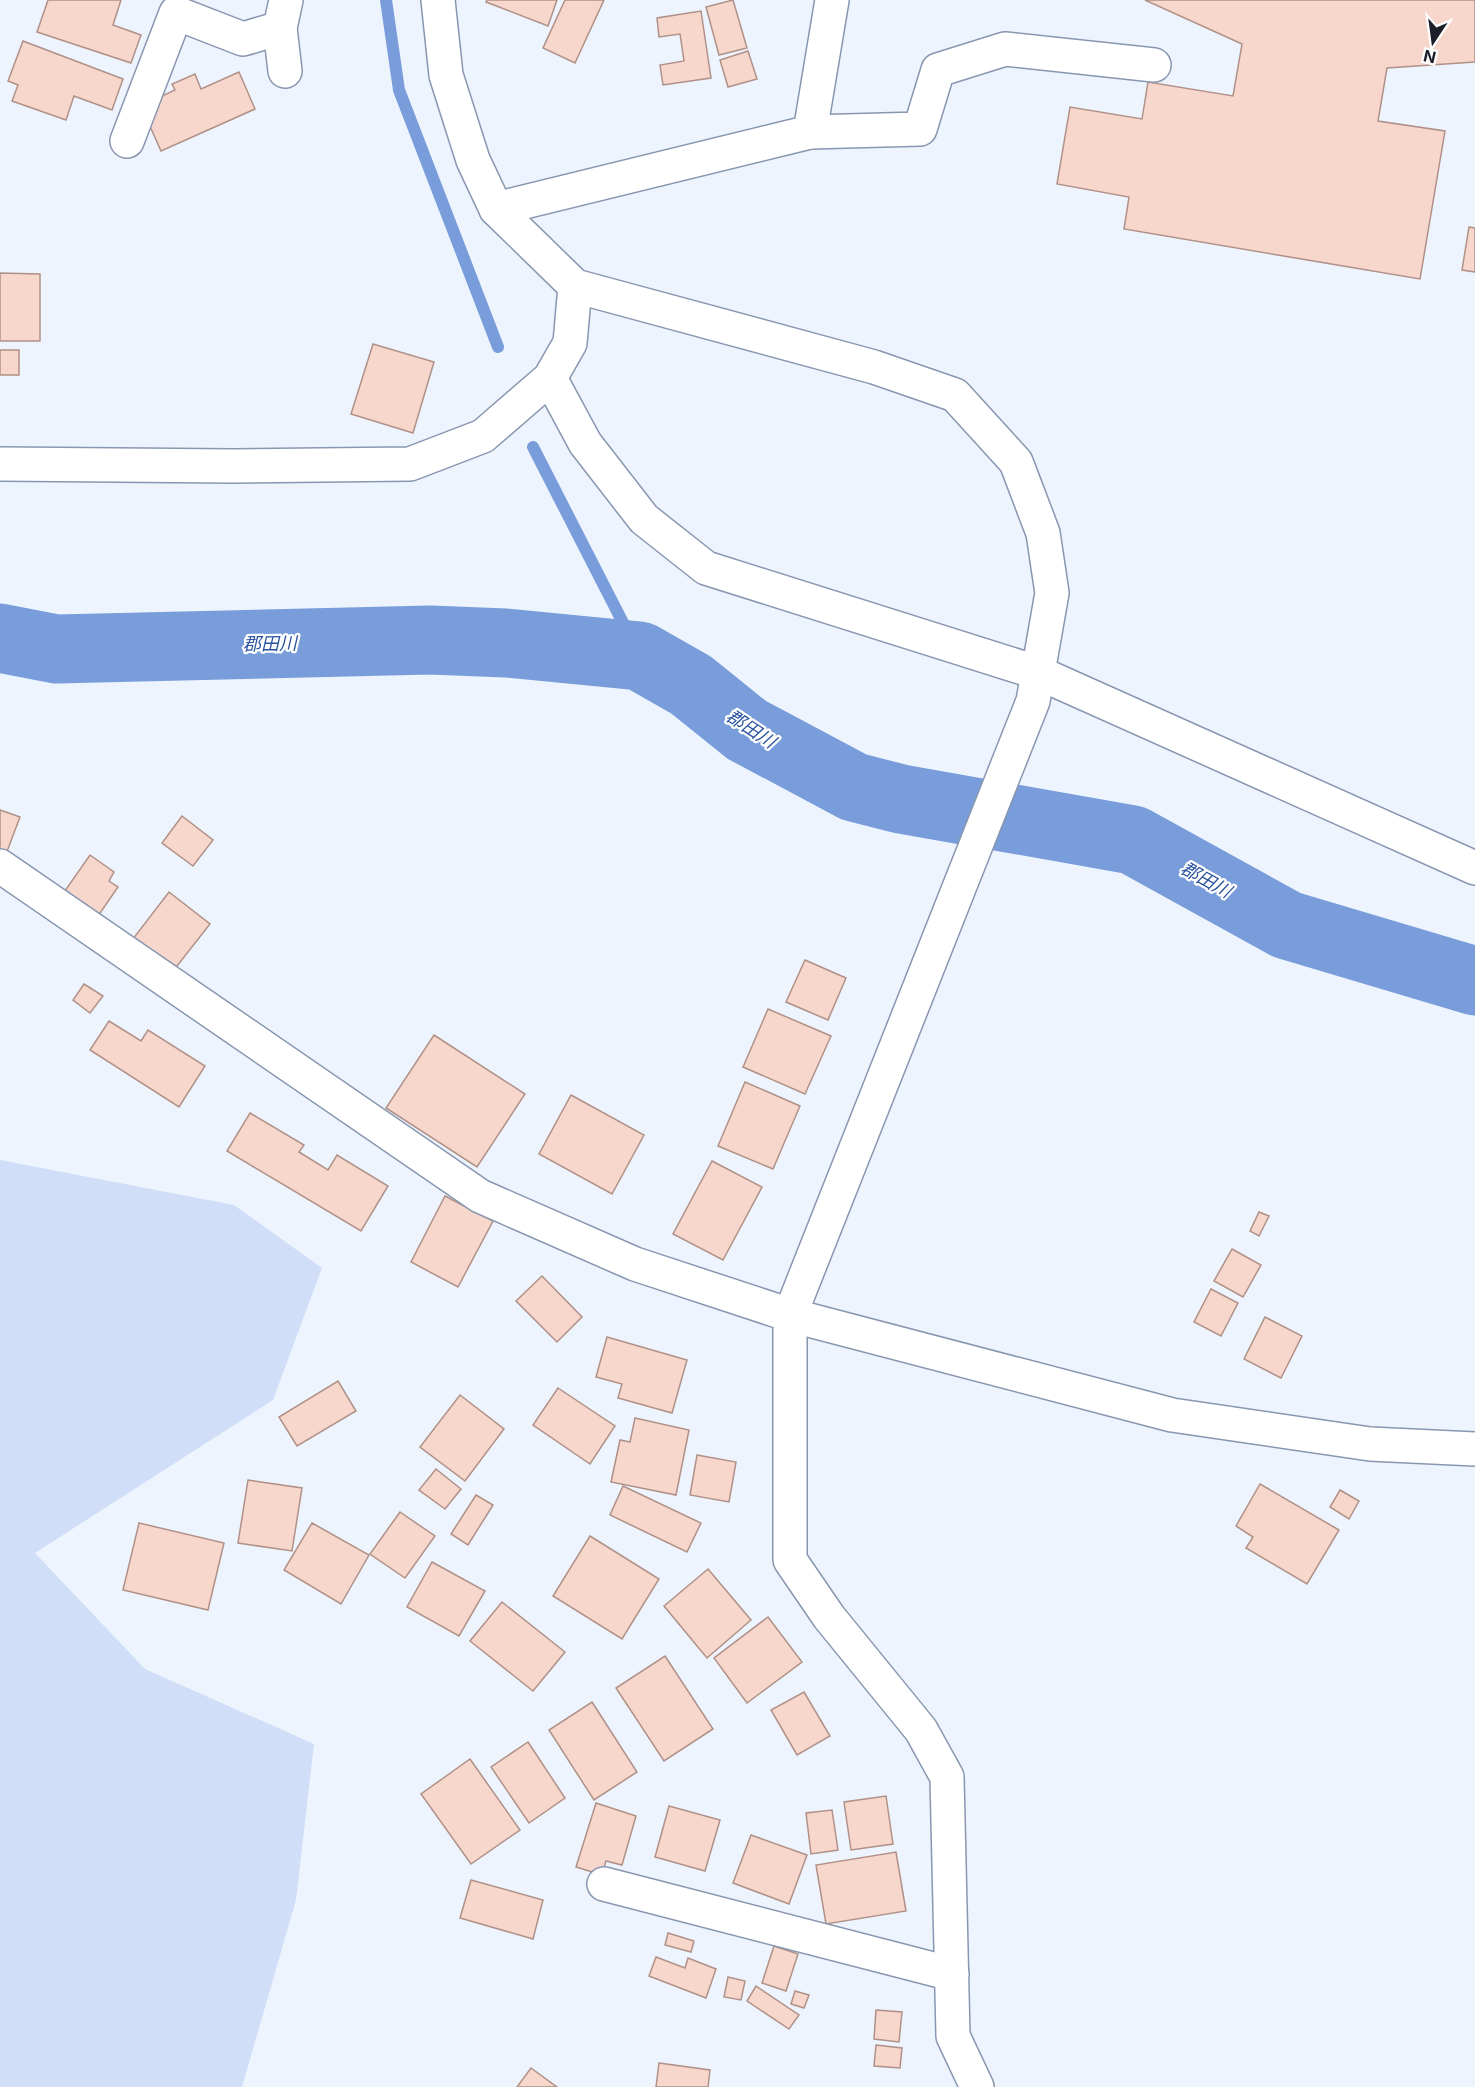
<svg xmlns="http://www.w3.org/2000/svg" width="1475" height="2087" viewBox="0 0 1475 2087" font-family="Inter,'Noto Sans JP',sans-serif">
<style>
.green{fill:#d0dff7}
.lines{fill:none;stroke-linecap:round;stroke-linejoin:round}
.stream{stroke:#799ddb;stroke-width:12}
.river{stroke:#799ddb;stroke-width:69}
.building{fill:#f7d6cb;stroke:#b09187;stroke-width:1.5}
.street-casing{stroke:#8897b0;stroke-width:36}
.secondary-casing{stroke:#8897b0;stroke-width:36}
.street{stroke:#fff;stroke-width:33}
.secondary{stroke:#fff;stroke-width:33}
.labels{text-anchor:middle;stroke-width:4.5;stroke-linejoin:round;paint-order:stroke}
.water-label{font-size:18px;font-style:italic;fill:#29539e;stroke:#fff}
</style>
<rect width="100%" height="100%" fill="#edf4fe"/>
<path class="green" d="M 0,1160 L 234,1205 L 322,1268 L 273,1400 L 35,1553 L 145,1669 L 314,1744 L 296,1900 L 242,2087 L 0,2087 Z"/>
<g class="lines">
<g class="stream">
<path d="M 386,0 L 399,90 L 498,347"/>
<path d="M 533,447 L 640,656"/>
</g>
<path class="river" d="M 0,638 L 57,649 L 430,640 L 506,643 L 640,656 L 691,685 L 747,730 L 854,787 L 901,799 L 1133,840 L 1287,925 L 1475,981"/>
</g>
<g class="building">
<path d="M 48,0 L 121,0 L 113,25 L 141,35 L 131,63 L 37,32 Z"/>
<path d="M 487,0 L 557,0 L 548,26 L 486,2 Z"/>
<path d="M 565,0 L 604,0 L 575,63 L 543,48 Z"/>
<path d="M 733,0 L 747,48 L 719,55 L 706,7 Z"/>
<path d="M 1145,0 L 1475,0 L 1475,62 L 1387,68 L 1378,121 L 1445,131 L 1420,279 L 1124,229 L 1129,197 L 1057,184 L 1070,107 L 1142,119 L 1148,82 L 1233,96 L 1242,44 Z"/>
<path d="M 701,11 L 711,78 L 663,85 L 660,65 L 684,61 L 680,34 L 659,37 L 657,18 Z"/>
<path d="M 23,41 L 123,79 L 112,110 L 74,96 L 66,120 L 12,101 L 18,85 L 8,81 Z"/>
<path d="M 748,51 L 757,79 L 728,87 L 720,60 Z"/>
<path d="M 239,72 L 255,109 L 161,151 L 141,106 L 175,90 L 172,84 L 195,74 L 201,89 Z"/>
<path d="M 1469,227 L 1475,228 L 1475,272 L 1462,270 Z"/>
<path d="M 0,273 L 40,274 L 40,341 L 0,341 Z"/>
<path d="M 373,344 L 434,362 L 413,433 L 351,414 Z"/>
<rect x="0" y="350" width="19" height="25"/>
<path d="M 0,810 L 20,817 L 6,854 L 0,852 Z"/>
<path d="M 182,816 L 213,840 L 193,866 L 162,843 Z"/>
<path d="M 90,855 L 114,872 L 109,881 L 118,887 L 96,919 L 62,895 Z"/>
<path d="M 169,892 L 210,924 L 170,975 L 129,944 Z"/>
<path d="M 805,960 L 846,978 L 828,1020 L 786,1002 Z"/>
<path d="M 84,984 L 103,996 L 90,1013 L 73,1000 Z"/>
<path d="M 768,1009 L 831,1036 L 805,1094 L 743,1067 Z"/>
<path d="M 109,1021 L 141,1041 L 148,1030 L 205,1066 L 179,1107 L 90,1050 Z"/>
<path d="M 434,1035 L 525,1094 L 477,1167 L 386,1108 Z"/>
<path d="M 745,1082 L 800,1106 L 773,1169 L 718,1146 Z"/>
<path d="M 571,1095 L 644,1135 L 612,1194 L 539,1154 Z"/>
<path d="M 250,1113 L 304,1145 L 299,1152 L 328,1170 L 337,1155 L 388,1186 L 361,1231 L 227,1151 Z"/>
<path d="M 712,1161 L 762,1187 L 723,1260 L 673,1234 Z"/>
<path d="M 445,1196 L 493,1221 L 458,1287 L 411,1262 Z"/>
<path d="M 1259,1212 L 1269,1216 L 1259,1236 L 1250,1231 Z"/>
<path d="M 1232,1249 L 1261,1265 L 1243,1297 L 1214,1281 Z"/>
<path d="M 542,1276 L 582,1317 L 557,1342 L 516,1301 Z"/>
<path d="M 1211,1289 L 1238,1303 L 1221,1336 L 1194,1322 Z"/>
<path d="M 1265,1317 L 1302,1336 L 1281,1378 L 1244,1359 Z"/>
<path d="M 607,1337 L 687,1360 L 672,1413 L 618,1398 L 622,1384 L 596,1377 Z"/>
<path d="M 338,1381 L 356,1411 L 297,1446 L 279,1417 Z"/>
<path d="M 558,1388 L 615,1426 L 590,1464 L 533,1425 Z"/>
<path d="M 460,1395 L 504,1429 L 465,1481 L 420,1447 Z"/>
<path d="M 635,1418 L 689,1430 L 676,1495 L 611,1482 L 620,1440 L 630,1442 Z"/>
<path d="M 697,1455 L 736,1462 L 729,1502 L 690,1495 Z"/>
<path d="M 436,1469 L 461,1489 L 445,1509 L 419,1490 Z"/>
<path d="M 248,1480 L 302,1488 L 292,1551 L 238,1543 Z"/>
<path d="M 1260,1484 L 1339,1530 L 1307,1584 L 1246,1548 L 1253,1537 L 1236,1526 Z"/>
<path d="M 623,1486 L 701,1523 L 687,1552 L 610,1515 Z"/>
<path d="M 1340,1490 L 1359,1501 L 1349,1519 L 1330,1507 Z"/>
<path d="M 476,1495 L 493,1505 L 468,1545 L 451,1534 Z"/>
<path d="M 400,1512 L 435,1536 L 405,1578 L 370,1554 Z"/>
<path d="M 139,1523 L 224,1543 L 208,1610 L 123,1590 Z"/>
<path d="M 312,1523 L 369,1555 L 341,1604 L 284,1570 Z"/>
<path d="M 590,1536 L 659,1579 L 622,1639 L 553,1596 Z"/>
<path d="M 432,1562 L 485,1591 L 459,1636 L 407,1607 Z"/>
<path d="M 708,1569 L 751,1620 L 707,1658 L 664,1606 Z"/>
<path d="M 502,1602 L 565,1652 L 533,1691 L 470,1641 Z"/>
<path d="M 768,1617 L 802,1662 L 747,1703 L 714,1658 Z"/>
<path d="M 665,1656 L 713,1729 L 664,1761 L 616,1688 Z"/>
<path d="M 804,1692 L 830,1736 L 797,1755 L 771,1710 Z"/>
<path d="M 592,1702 L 637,1772 L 594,1800 L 549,1730 Z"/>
<path d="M 528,1742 L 565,1798 L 529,1823 L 491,1767 Z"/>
<path d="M 470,1759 L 520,1830 L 471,1864 L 421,1794 Z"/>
<path d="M 886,1796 L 893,1844 L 851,1850 L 844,1802 Z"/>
<path d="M 596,1803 L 636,1816 L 622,1865 L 606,1861 L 602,1875 L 576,1867 Z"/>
<path d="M 669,1806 L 720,1820 L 705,1871 L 655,1857 Z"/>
<path d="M 832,1810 L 838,1850 L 811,1854 L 806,1813 Z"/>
<path d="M 751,1835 L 807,1855 L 789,1904 L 733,1883 Z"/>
<path d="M 896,1852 L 906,1911 L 826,1924 L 816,1865 Z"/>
<path d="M 471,1880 L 543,1900 L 533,1939 L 460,1918 Z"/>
<path d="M 668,1933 L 694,1941 L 691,1952 L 665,1945 Z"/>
<path d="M 774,1946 L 798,1954 L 786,1991 L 762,1983 Z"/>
<path d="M 656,1957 L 685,1968 L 688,1958 L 716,1969 L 706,1998 L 649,1976 Z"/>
<path d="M 728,1977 L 745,1981 L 741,2000 L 724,1997 Z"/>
<path d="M 756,1986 L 799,2015 L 789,2029 L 747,2001 Z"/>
<path d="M 795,1991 L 809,1995 L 804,2008 L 791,2004 Z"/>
<path d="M 876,2010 L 902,2012 L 899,2042 L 874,2039 Z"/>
<path d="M 876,2045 L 902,2048 L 900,2068 L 874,2066 Z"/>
<path d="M 659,2063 L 710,2070 L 708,2087 L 656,2087 Z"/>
<path d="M 531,2068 L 557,2087 L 517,2087 Z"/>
</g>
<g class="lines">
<g class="street-casing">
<g id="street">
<path d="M 285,71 L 280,28 L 286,0"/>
<path d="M 810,132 L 920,129 L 938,70 L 1005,49 L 1154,65"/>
<path d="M 127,141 L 176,13 L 243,39 L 280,28"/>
<path d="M 496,209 L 810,132 L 832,0"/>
<path d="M 550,378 L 585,443 L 644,519 L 706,568 L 1039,673 L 1475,868"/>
<path d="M 0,866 L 480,1196 L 635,1264 L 790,1315 L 790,1560 L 829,1617 L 921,1730 L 947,1777 L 953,2036 L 977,2087"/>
<path d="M 604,1884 L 952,1974"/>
</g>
</g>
<g class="secondary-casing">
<g id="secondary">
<path d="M 438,0 L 446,75 L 473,160 L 496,209 L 575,286 L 874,367 L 955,395 L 1016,462 L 1043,533 L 1052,593 L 1033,701 L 790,1315 L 1172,1415 L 1370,1444 L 1475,1449"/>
<path d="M 0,464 L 233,466 L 410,464 L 483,436 L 550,378 L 570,343 L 575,286"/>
</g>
</g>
<use href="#street" class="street"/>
<use href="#secondary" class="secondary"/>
</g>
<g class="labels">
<g class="water-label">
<text transform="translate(270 644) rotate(-1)" y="6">郡田川</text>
<text transform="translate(751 729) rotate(33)" y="6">郡田川</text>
<text transform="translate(1206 880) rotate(29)" y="6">郡田川</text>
</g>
</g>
<g transform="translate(1433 42) rotate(193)" stroke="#ffffff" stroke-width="4.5" paint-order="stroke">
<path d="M0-4.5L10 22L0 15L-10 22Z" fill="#1a1f29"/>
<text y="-9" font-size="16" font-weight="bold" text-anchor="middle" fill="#1a1f29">N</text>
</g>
</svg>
